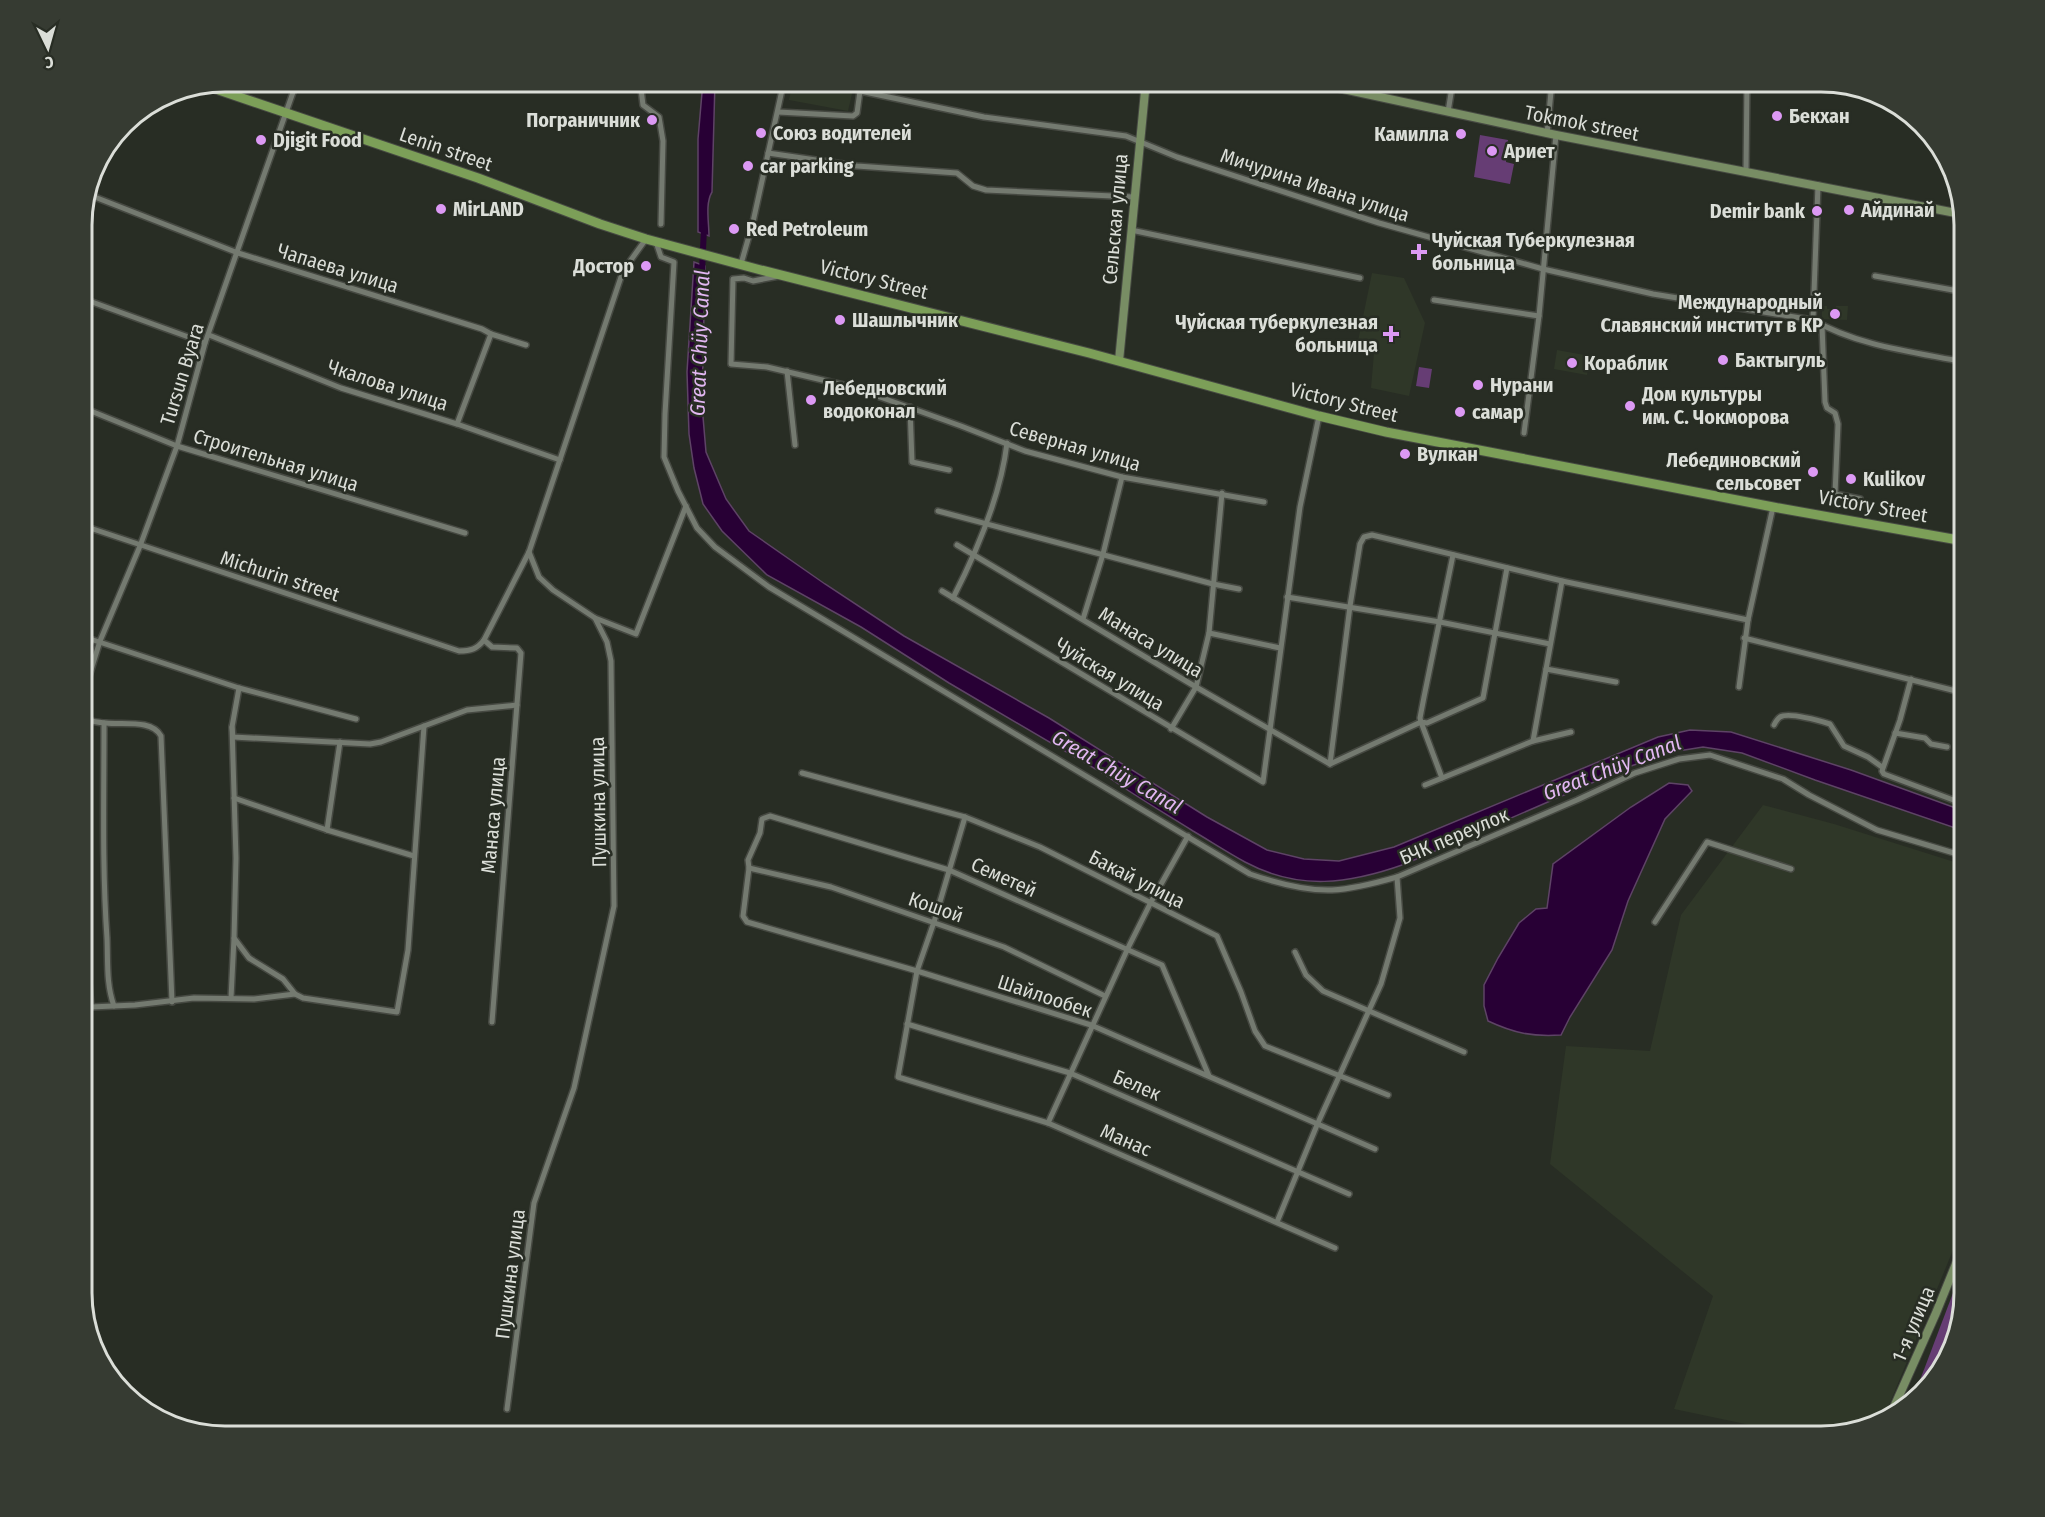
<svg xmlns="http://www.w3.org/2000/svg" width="2045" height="1517" viewBox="0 0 2045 1517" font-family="'Fira Sans Condensed',sans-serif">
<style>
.built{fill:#2f3728}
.green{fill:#663d74}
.water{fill:#280035;stroke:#5e4366;stroke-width:1.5}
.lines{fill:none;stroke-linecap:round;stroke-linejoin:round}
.canal{stroke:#280035;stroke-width:6}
.street-casing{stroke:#464942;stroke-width:8}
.secondary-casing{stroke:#464942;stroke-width:10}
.primary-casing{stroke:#464942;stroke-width:11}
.street{stroke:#747a70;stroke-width:5}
.secondary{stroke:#788d64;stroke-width:8}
.primary{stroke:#7c9f58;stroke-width:9}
.poi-dot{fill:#dc99f4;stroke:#282d24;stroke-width:2}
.labels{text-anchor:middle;stroke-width:5;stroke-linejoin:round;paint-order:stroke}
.poi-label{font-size:20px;font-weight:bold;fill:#dbded8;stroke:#282d24;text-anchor:start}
.street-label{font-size:20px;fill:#dbded8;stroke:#282d24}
.water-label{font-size:21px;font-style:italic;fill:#e2b7f2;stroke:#282d24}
.rim{fill:none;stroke:#dbded8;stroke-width:3}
</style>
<rect width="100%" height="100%" fill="#282d24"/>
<g class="built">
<path d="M 793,81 L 855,81 L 848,111 L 789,100 Z"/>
<path d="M 1372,273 L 1404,278 L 1425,323 L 1409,396 L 1371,388 L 1374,353 L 1357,346 Z"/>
<path d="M 1822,306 L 1827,306 L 1827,309 L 1836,309 L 1836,306 L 1848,306 L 1847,320 L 1822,319 Z"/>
<path d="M 1557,350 L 1590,356 L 1587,375 L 1554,369 Z"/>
<path d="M 1763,805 L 1834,824 L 1964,865 L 1964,1217 L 1960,1216 L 1958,1238 L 1882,1422 L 1820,1436 L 1803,1436 L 1674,1409 L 1713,1296 L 1550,1164 L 1566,1046 L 1650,1051 L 1681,915 Z"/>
</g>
<g class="green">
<path d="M 1480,135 L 1508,140 L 1506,162 L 1514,164 L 1510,184 L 1474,177 Z"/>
<path d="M 1419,367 L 1432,369 L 1429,388 L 1416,386 Z"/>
<path d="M 1964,1264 L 1964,1292 L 1956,1338 L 1934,1379 L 1914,1396 Z"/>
</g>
<g class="water">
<path d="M 703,81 L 715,81 L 712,192 C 705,204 709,222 709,236 L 698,232 L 698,139 Z"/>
<path d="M 694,262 L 705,266 L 702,405 L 706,452 L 726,499 L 749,531 L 825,584 L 904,636 L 1049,718 L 1207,817 L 1267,850 L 1304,859 L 1339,861 L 1394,847 L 1658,737 L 1690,730 L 1731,732 L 1851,770 L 1964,811 L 1964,831 L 1815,780 L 1742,753 L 1703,747 L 1672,752 L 1631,766 L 1405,864 C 1349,884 1299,891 1245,862 C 1227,852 1210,841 1193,831 C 1163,812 1133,795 1104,774 L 949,683 L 861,627 L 767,575 L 722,531 L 703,504 L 694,468 L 689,434 L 687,372 Z"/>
<path d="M 1669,783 L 1688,785 L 1692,791 L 1665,819 L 1628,901 L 1612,950 L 1570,1017 L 1561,1035 C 1532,1037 1514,1033 1488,1021 L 1484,1006 L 1484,985 L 1498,958 L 1519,923 L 1536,909 L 1547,908 L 1553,864 L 1631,807 Z"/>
</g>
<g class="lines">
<path class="canal" d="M 702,272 L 704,228"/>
<g class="street-casing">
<g id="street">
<path d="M 640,81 L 643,105 L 659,117 L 663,141 L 661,224"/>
<path d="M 778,112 L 853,116 L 857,113 L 860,91 L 984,117 L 1126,136 L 1177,157 L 1379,223 L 1543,269 L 1653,294 L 1813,320 C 1858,346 1914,352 1964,362"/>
<path d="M 1448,112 L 1453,81"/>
<path d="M 1547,134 L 1552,81"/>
<path d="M 768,153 L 857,166 L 957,173 L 973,186 L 986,190 L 1134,197"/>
<path d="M 1746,171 L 1747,81"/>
<path d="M 87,194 L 238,253 L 482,329 L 491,334 L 457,424"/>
<path d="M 1131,230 L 1360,278"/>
<path d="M 656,242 L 661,257 L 674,262 L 665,414 L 664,457 L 678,491 L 697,528 L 715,547 L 769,587 L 1250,874 C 1276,883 1304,891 1332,890 C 1354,889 1376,883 1397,877 L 1577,800 L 1635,773 L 1679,759 L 1710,755 L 1783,779 L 1809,795 L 1877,830 L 1964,856"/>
<path d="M 741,264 L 753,222 L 784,81"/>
<path d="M 779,276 L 753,281 L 744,278 L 733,279 L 731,364 L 767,367 L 852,387 L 961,426 L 1025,451 L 1122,477 L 1264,502"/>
<path d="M 1875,276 L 1964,292"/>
<path d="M 81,298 L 205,343"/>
<path d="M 1434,300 L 1539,316"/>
<path d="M 1813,320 L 1818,185"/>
<path d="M 1822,325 L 1825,402 L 1827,408 L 1835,413 L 1838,424 L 1835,494 L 1860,499"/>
<path d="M 491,334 L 526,345"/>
<path d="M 209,335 L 341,388 L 457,424 L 560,460"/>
<path d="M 787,371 L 795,445"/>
<path d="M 81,407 L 177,446 L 465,533"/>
<path d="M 910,407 L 912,462 L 949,470"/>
<path d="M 1524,433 L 1539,316 L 1556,135"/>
<path d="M 938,511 L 1213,584 L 1239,589"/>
<path d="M 81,525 L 459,651 C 471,651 477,649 484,640 L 529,552 L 623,271 L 646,239"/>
<path d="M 957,545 L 1196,687 L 1330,764"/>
<path d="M 1453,555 L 1424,697 L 1420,718 L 1421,722 L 1427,723 L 1483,698 L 1507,568"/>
<path d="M 942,591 L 1263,782 L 1300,507 L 1319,416"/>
<path d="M 1287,597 L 1440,622 L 1550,644"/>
<path d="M 953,598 C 976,553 1001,494 1007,443"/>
<path d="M 595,618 L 636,634 L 686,506"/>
<path d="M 1083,619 L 1103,554 L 1122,477"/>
<path d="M 1209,633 L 1280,648"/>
<path d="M 81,636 L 239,688 L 356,719"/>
<path d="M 1744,638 L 1964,693"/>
<path d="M 484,640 L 492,647 L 517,648 L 521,653 L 492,1022"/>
<path d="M 1546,669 L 1616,682"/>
<path d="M 1911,679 L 1900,720 L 1882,771 L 1884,774 L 1964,804"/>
<path d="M 1739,687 L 1748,620 L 1773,507"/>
<path d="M 239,688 L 232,727 L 233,737 L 370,744 L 381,742 L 467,710 L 517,705"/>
<path d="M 81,702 L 100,641 L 140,546 L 177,446 L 205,343 L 297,81"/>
<path d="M 81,719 C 89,720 98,723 106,723 C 123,725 152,719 161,736 L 172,1002"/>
<path d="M 104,723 C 104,795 102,867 107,938 C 108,961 106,984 114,1006"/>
<path d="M 1774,725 C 1775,723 1777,719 1780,717 C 1789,712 1820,721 1830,724 L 1844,746 L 1868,757 L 1882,767"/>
<path d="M 232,727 L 236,858 L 234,938 L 249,958 L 283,979 L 295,994 L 303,998 L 397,1012 L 408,950 L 424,726"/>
<path d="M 1171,729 L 1196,687 L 1209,633 L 1222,493"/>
<path d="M 1895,733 L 1925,738 L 1931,744 L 1947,747"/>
<path d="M 1533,741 L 1562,581"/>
<path d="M 1330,764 L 1350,606 L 1360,544 L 1364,537 L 1372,535 L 1562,581 L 1748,620"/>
<path d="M 1330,764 L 1421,722 L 1442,778"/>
<path d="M 802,773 L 965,817 L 1040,847 L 1217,936 L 1241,992 L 1255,1031 L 1265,1046 L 1388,1095"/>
<path d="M 1425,785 L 1533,741 L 1571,732"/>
<path d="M 234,798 L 327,830 L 414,856"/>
<path d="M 965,817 L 934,922 L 917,971 L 898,1077 L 1048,1123 L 1335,1248"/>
<path d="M 327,830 L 340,742"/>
<path d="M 749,868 L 831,887 L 1004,947 L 1105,996"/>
<path d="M 1655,922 L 1707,842 L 1791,869"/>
<path d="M 1295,952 L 1306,975 L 1323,991 L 1464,1052"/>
<path d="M 231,998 L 234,938"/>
<path d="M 91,1007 L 135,1005 L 194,998 L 254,999 L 295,994"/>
<path d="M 81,1011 L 91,1007 L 81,888"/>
<path d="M 907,1024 L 1070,1073 L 1349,1194"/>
<path d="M 1209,1076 L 1162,965 L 949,870 L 770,816 L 762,819 L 760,833 L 748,860 L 749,868 L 743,916 L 747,922 L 917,971 L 1091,1025 L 1375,1149"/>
<path d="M 1048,1123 L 1128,948 L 1151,902 L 1188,836"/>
<path d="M 1277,1222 L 1317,1125 L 1381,984 L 1400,918 L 1397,877"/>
<path d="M 507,1409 L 534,1203 L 574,1088 L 614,906 L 611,661 L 607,642 L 595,618 L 553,590 L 539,577 L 529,552"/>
</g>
</g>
<g class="secondary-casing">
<g id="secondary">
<path d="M 1306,81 L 1556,135 L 1961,214"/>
<path d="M 1119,361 L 1146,81"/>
<path d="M 1890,1416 L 1936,1313 L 1964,1244"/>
</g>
</g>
<g class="primary-casing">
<path id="primary" d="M 204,85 L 478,178 L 600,224 L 646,239 L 757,269 L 1089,353 L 1319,416 L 1386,432 L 1773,507 L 1964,541"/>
</g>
<use href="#street" class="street"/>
<use href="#secondary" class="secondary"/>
<use href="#primary" class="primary"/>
</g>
<g class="poi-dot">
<circle cx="1777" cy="116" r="6"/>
<circle cx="652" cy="120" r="6"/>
<circle cx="761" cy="133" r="6"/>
<circle cx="1461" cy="134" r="6"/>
<circle cx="261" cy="140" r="6"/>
<circle cx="1492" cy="151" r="6"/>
<circle cx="748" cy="166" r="6"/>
<circle cx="441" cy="209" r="6"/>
<circle cx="1849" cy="210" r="6"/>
<circle cx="1817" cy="211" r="6"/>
<circle cx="734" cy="229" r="6"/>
<path d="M1416 243h6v6h6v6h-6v6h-6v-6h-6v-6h6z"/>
<circle cx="646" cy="266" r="6"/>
<circle cx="1835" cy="314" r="6"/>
<circle cx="840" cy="320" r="6"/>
<path d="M1388 325h6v6h6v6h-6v6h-6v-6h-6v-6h6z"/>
<circle cx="1723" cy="360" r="6"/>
<circle cx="1572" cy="363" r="6"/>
<circle cx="1478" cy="385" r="6"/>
<circle cx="811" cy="400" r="6"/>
<circle cx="1630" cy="406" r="6"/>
<circle cx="1460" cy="412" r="6"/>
<circle cx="1405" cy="454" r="6"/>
<circle cx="1813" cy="472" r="6"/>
<circle cx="1851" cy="479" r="6"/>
</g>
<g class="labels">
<g class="poi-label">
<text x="1789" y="123">Бекхан</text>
<text x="640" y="127" text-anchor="end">Пограничник</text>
<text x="773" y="140">Союз водителей</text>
<text x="1449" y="141" text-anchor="end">Камилла</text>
<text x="273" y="147">Djigit Food</text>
<text x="1504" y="158">Ариет</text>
<text x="760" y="173">car parking</text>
<text x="453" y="216">MirLAND</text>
<text x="1861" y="217">Айдинай</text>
<text x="1805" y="218" text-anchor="end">Demir bank</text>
<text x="746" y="236">Red Petroleum</text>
<text x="1432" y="247">Чуйская Туберкулезная<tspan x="1432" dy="23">больница</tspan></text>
<text x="634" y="273" text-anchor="end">Достор</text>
<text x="1823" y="309" text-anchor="end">Международный<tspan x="1823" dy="23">Славянский институт в КР</tspan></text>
<text x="852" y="327">Шашлычник</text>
<text x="1378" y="329" text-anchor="end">Чуйская туберкулезная<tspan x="1378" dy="23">больница</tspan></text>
<text x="1735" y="367">Бактыгуль</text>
<text x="1584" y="370">Кораблик</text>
<text x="1490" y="392">Нурани</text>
<text x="823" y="395">Лебедновский<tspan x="823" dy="23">водоконал</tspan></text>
<text x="1642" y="401">Дом культуры<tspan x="1642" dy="23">им. С. Чокморова</tspan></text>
<text x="1472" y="419">самар</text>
<text x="1417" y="461">Вулкан</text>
<text x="1801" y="467" text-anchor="end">Лебединовский<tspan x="1801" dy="23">сельсовет</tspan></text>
<text x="1863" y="486">Kulikov</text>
</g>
<g class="street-label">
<text transform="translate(1582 123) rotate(11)" y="7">Tokmok street</text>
<text transform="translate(446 149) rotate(19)" y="7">Lenin street</text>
<text transform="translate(1315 185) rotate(18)" y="7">Мичурина Ивана улица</text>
<text transform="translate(1115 219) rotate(-85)" y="7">Сельская улица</text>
<text transform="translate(338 268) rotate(17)" y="7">Чапаева улица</text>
<text transform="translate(874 279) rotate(14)" y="7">Victory Street</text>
<text transform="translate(182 374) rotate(-73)" y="7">Tursun Byara</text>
<text transform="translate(388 385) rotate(18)" y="7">Чкалова улица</text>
<text transform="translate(1344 402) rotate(14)" y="7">Victory Street</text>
<text transform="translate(1075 446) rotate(16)" y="7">Северная улица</text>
<text transform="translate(276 460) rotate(17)" y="7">Строительная улица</text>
<text transform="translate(1873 506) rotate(10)" y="7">Victory Street</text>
<text transform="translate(280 576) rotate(18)" y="7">Michurin street</text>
<text transform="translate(1151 642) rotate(31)" y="7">Манаса улица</text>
<text transform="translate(1110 674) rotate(31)" y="7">Чуйская улица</text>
<text transform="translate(598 802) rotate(-91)" y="7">Пушкина улица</text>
<text transform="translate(493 815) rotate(-85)" y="7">Манаса улица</text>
<text transform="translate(1454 836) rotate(-23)" y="7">БЧК переулок</text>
<text transform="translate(1004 877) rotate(24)" y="7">Семетей</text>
<text transform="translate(1137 879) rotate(27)" y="7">Бакай улица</text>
<text transform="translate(936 907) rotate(19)" y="7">Кошой</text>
<text transform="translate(1045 996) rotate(18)" y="7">Шайлообек</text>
<text transform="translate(1137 1085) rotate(23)" y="7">Белек</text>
<text transform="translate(1126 1140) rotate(23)" y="7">Манас</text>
<text transform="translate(510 1274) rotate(-83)" y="7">Пушкина улица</text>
<text transform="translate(1913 1324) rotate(-67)" y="7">1-я улица</text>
</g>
<g class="water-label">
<text transform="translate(700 343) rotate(-88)" y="7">Great Chüy Canal</text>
<text transform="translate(1612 768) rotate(-21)" y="7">Great Chüy Canal</text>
<text transform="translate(1117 772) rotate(30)" y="7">Great Chüy Canal</text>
</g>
</g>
<path d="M0 0H2045V1517H0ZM225 92H1821A133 133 0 0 1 1954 225V1293A133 133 0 0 1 1821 1426H225A133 133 0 0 1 92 1293V225A133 133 0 0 1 225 92Z" fill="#363b32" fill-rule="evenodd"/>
<path class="rim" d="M225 92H1821A133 133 0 0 1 1954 225V1293A133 133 0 0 1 1821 1426H225A133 133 0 0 1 92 1293V225A133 133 0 0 1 225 92Z"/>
<g transform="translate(48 48) rotate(175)" stroke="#282d24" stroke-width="4.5" paint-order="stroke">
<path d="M0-4.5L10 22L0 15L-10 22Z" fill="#dbded8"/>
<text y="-9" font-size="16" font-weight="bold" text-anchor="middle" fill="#dbded8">С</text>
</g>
</svg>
